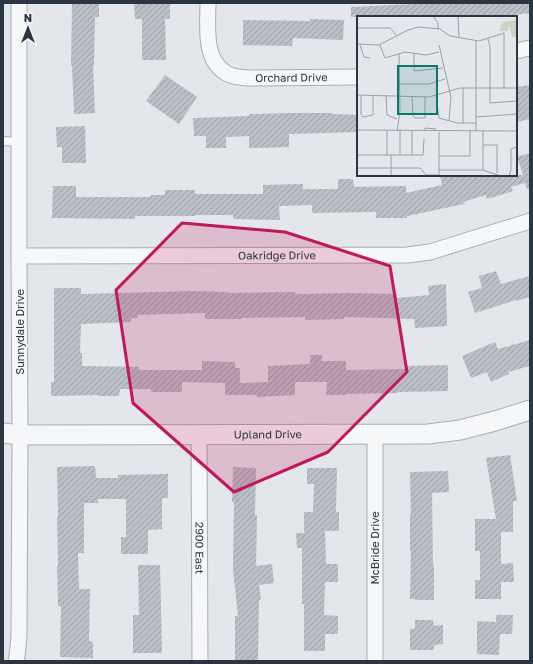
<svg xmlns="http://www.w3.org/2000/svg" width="533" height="664" viewBox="0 0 533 664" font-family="'Golos Text',sans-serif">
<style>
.building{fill:url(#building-hatch)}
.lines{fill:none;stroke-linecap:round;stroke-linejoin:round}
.service-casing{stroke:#a8adb5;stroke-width:10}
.minor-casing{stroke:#a8adb5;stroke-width:17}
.tertiary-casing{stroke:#a8adb5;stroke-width:21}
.service{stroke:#f6f7f9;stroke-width:8}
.minor{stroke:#f6f7f9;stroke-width:15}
.tertiary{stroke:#f6f7f9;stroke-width:19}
.marked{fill:#c2185b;fill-opacity:0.2;stroke:#c2185b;stroke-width:3;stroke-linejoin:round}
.labels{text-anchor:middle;stroke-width:4;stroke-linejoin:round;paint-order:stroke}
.street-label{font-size:11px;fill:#2c3542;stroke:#f3f5f8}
.inset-road{fill:none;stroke:#9a9fa7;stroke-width:1}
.view{fill:#0f766e;fill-opacity:0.15;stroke:#0f766e;stroke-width:2}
.inset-edge{fill:none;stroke:#2c3542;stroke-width:2}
</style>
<defs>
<pattern id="building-hatch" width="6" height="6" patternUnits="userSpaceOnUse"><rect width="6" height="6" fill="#bbc0c7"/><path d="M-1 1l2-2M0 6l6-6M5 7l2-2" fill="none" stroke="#989da3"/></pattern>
</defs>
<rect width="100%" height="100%" fill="#e3e6eb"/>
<g class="building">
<path d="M 72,3 L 99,3 L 99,17 L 95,17 L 94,66 L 93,66 L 95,113 L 74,114 L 72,66 L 71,66 Z"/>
<path d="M 134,3 L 170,4 L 170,19 L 165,19 L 166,60 L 142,60 L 142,19 L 135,19 Z"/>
<path d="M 415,3 L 530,3 L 530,13 L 498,17 L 351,17 L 351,7 L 415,4 Z"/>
<path d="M 310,19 L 344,20 L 343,40 L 293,38 L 292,46 L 243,45 L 243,20 L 310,21 Z"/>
<path d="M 165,75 L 197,97 L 179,124 L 146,101 Z"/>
<path d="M 530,85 L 530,119 L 516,122 L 516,87 Z"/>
<path d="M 289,113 L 333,113 L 333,114 L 358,115 L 358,132 L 289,134 L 289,147 L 249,148 L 249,136 L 226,137 L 226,148 L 206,148 L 206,136 L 194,136 L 193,118 L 249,116 L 249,114 Z"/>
<path d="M 85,126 L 86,163 L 62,163 L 62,147 L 57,147 L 56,127 Z"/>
<path d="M 530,153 L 530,189 L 527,189 L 525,183 L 511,187 L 513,191 L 487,199 L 486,195 L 463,202 L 464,204 L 407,216 L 407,218 L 376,218 L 376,212 L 312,213 L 312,205 L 279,206 L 280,220 L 233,219 L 233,215 L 195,215 L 195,216 L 135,216 L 135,219 L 52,218 L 53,186 L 76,186 L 76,197 L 151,197 L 151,195 L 165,195 L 165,190 L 195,190 L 195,194 L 263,194 L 263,185 L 303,184 L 303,189 L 338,189 L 338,179 L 353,179 L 354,187 L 406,186 L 406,193 L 442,185 L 440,175 L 523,175 L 517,157 Z"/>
<path d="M 496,271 L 501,284 L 530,276 L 530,297 L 516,301 L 516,300 L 475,313 L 468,292 L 482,288 L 479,276 Z"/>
<path d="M 446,284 L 447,326 L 415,328 L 414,319 L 344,317 L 344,319 L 305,320 L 305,317 L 242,318 L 242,319 L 205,319 L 205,313 L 138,315 L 138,318 L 131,318 L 131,322 L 81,324 L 80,353 L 82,353 L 82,366 L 139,367 L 139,370 L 202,370 L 202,361 L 235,362 L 235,368 L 240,368 L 240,383 L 268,382 L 268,366 L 310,364 L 310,355 L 322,355 L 322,361 L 346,361 L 346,370 L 406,369 L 406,366 L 448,365 L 448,391 L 398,392 L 398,393 L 346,394 L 346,395 L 326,395 L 327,382 L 295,382 L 295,395 L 257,397 L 257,395 L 225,395 L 225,383 L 182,382 L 182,392 L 151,392 L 151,389 L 120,389 L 119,396 L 98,396 L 98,395 L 51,396 L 51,382 L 54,382 L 54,288 L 81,288 L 81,294 L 190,291 L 229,292 L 229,293 L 295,292 L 295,294 L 352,293 L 397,294 L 397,298 L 429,295 L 428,286 Z"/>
<path d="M 530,340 L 530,366 L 508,372 L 509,374 L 491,382 L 487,372 L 471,378 L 462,356 L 495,342 L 498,349 Z"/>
<path d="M 510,455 L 517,501 L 513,501 L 513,532 L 501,532 L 501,564 L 513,563 L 514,582 L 501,582 L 501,599 L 475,599 L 475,580 L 480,580 L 480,551 L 475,551 L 475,519 L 496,519 L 486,458 Z"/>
<path d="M 95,466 L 96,478 L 118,478 L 118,475 L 168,474 L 168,498 L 162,498 L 162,529 L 148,530 L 148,554 L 121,554 L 121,537 L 126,537 L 126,499 L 98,499 L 98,503 L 84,503 L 84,553 L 78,553 L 79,589 L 90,589 L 89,641 L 93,642 L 93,658 L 60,657 L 61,606 L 58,606 L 57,566 L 58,566 L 57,517 L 58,517 L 57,467 Z"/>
<path d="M 233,467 L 256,468 L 255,515 L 257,515 L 256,566 L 272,564 L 274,583 L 259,585 L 261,600 L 259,600 L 258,661 L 235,661 L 235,616 L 238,616 L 233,570 L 234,502 L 232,502 Z"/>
<path d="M 307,468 L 337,468 L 336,512 L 339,512 L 339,531 L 325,531 L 326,564 L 338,564 L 338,582 L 325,582 L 324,615 L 338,616 L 338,634 L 325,634 L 325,651 L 304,651 L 304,604 L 302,604 L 302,548 L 297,548 L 296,533 L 304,533 L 304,512 L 313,512 L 314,484 L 307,484 Z"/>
<path d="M 448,471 L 449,492 L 432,493 L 433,565 L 434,565 L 434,599 L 433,600 L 415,600 L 415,599 L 410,599 L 411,551 L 410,551 L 410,514 L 411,514 L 410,472 Z"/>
<path d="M 138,565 L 160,565 L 162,653 L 133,653 L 133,615 L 139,615 Z"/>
<path d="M 496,615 L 513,615 L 512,634 L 500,634 L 499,655 L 477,654 L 477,621 L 496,622 Z"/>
<path d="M 415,620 L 433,620 L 434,626 L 443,625 L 443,644 L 434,645 L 434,650 L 410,650 L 410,629 L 415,629 Z"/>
</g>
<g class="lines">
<g class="service-casing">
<path id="service" d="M 3,141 L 19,142"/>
</g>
<g class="minor-casing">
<g id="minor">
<path id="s1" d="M 208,3 C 208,26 203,59 226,73 C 232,77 240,77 247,78 L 358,77"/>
<path d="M 516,51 L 530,48"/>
<path id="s2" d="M 19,256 L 407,255 L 430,252 L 530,221"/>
<path id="s3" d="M 199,435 L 200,661"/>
<path d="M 375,435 L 375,661"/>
<path d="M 16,661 L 17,656 L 19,637 L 20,435 L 19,256 L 19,3"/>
</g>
</g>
<g class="tertiary-casing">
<g id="tertiary">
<path id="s4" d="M 3,433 L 20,435 L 428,434 L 460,430 L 495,421 L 530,410"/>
</g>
</g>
<use href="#service" class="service"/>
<use href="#minor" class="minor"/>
<use href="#tertiary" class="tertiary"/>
</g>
<path class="marked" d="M 182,223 L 285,232 L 390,266 L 407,372 L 328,452 L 234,492 L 133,403 L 116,290 Z"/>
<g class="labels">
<g class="street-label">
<text dy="4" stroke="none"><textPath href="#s1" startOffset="142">Orchard Drive</textPath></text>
<text dy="4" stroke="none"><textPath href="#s2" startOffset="258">Oakridge Drive</textPath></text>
<text transform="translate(20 332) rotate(-90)" y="4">Sunnydale Drive</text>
<text dy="4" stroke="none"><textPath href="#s4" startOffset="265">Upland Drive</textPath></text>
<text dy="4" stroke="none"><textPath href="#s3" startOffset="113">2900 East</textPath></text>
<text transform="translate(375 548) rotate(-90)" y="4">McBride Drive</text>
</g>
</g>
<g transform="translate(357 16)">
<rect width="160" height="160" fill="#e3e6eb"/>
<path d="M 160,4 L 160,21 L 155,21 L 152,8 L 151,15 L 142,15 L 146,6 Z" fill="#c9d4c5"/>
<path class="inset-road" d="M 76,0 L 81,7 L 81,13M 101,0 L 102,21M 0,12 L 33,12 L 39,19M 131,23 L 133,31 L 133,87 L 160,85M 0,28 L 22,29 L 51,14 L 62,11 L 83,13 L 93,20 L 122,25 L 147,17 L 147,72M 3,29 L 7,41 L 13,42M 23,29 L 28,42 L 48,36 L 69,39 L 82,36M 82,29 L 94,81 L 92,104M 57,37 L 57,55 L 86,52M 42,68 L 72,68 L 88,63M 106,72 L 106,107M 0,79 L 72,81 L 103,72 L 160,72M 4,79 L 4,98 L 6,101 L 16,99 L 16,79M 29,79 L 30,99 L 40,103M 79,79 L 82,102 L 100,107 L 119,107M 55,81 L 56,100 L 58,102 L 68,102 L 68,81M 119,101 L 160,98M 0,114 L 160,115M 40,115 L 43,96 L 42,38M 68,115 L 68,112 L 79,113M 119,115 L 119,25M 126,115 L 126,154M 126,129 L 140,129 L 140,157M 0,139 L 66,139 L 67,123M 30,139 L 30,115M 43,139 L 43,115M 55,139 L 55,115M 82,140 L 113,140 L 113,115M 0,152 L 63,152 L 69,159M 82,154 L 126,154 L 144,160M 69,159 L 82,159M 34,160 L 34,139M 82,160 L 82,116M 152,160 L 154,154 L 154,133 L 160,131"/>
<path class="view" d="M 41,50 L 80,50 L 80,98 L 41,98 Z"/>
<rect width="160" height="160" class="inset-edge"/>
</g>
<rect width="533" height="664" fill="none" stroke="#2c3542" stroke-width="8"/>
<g transform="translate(28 28)" stroke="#f3f5f8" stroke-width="3" paint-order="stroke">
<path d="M0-3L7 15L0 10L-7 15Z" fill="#2c3542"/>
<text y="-6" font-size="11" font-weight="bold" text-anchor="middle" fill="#2c3542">N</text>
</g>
</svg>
